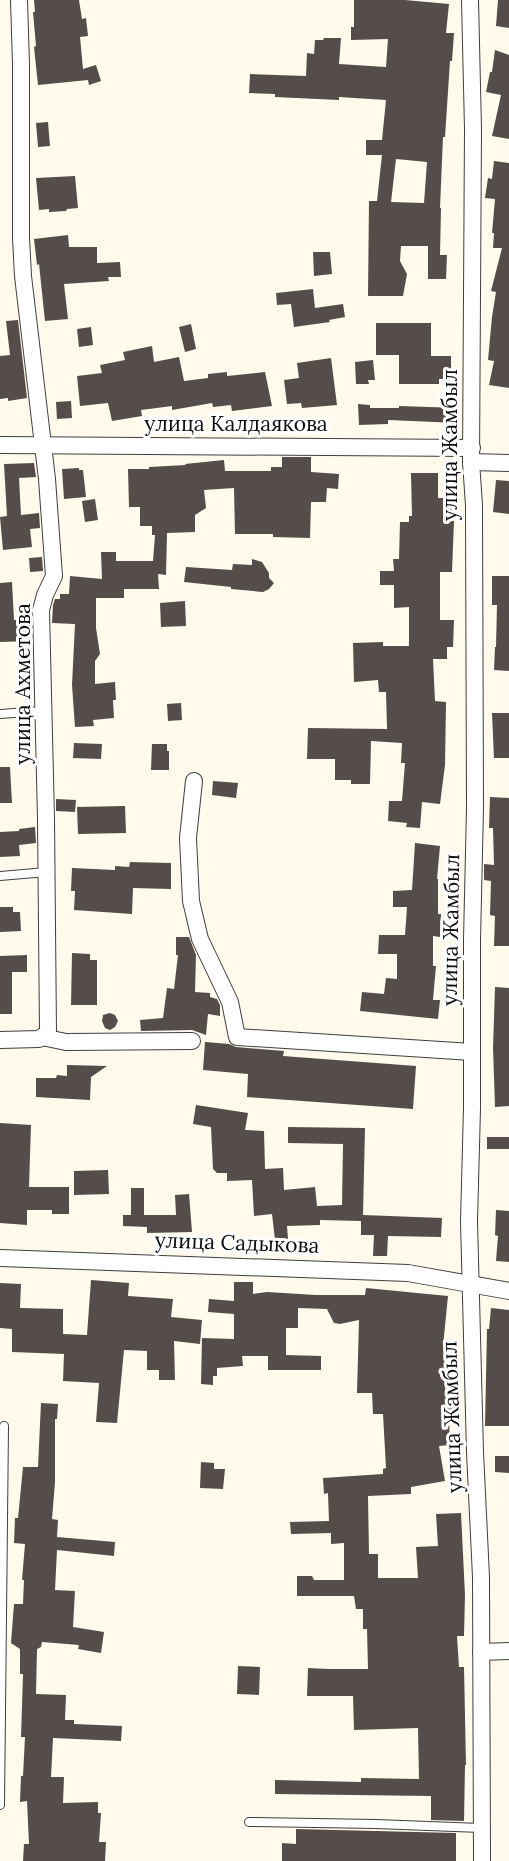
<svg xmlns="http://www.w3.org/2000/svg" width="509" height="1861" viewBox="0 0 509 1861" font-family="Lora,serif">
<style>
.building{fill:#554d49;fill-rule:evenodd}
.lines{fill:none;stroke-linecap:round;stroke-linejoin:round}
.service-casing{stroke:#3f3f3f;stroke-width:10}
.minor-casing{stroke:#3f3f3f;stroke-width:18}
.service{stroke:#fff;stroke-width:8}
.minor{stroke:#fff;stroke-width:16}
.labels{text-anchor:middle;stroke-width:6;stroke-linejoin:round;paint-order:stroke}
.street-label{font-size:21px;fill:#0c0c0c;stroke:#fff}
</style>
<rect width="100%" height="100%" fill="#fffaec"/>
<g class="building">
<path d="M 34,0 L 79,0 L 82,19 L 86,18 L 88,36 L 80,37 L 83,69 L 96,65 L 101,81 L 89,85 L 88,80 L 38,85 L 34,47 L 36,46 L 33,12 L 35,12 Z"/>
<path d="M 354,0 L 405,0 L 449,4 L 446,33 L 454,33 L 452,61 L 450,61 L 445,137 L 443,137 L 440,208 L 441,208 L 440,255 L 447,255 L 446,279 L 428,279 L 428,246 L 401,246 L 400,261 L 407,274 L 403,296 L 368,296 L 369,201 L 377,201 L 382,155 L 366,155 L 366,140 L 382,140 L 386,100 L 339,97 L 339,100 L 275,97 L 275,94 L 249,93 L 250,74 L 306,76 L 307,53 L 314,54 L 315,40 L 323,40 L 324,38 L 341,38 L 339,64 L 386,67 L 388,39 L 351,40 L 351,27 L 354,27 ZM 396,159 L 427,162 L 424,203 L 391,202 Z"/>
<path d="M 498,0 L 509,0 L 509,28 L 496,26 Z"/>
<path d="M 495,50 L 509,55 L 509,139 L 492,136 L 501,95 L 486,92 L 490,72 L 492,72 Z"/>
<path d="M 48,122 L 50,146 L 38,147 L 36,123 Z"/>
<path d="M 494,161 L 509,163 L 509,388 L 489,385 L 494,361 L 488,360 L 492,317 L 496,292 L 491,291 L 502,248 L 493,248 L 494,233 L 492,233 L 495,199 L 485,198 L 488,178 L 492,179 Z"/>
<path d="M 75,176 L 78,208 L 67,209 L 66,211 L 49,212 L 49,209 L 39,210 L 36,178 Z"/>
<path d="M 68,235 L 69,247 L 97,247 L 97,263 L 120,262 L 121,277 L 108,277 L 109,281 L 64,284 L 68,319 L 45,321 L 39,264 L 37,265 L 34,239 Z"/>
<path d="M 313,252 L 330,252 L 332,274 L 314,276 Z"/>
<path d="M 313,289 L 315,308 L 343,304 L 345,317 L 329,320 L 330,322 L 294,327 L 291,304 L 277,305 L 276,293 Z"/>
<path d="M 18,320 L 27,398 L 8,401 L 8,398 L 0,399 L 0,356 L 10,355 L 6,321 Z"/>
<path d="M 376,323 L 431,323 L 431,356 L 451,356 L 451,379 L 439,379 L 439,384 L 399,384 L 399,355 L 376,355 Z"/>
<path d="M 191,324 L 196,349 L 185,352 L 179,327 Z"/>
<path d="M 91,327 L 93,345 L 79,347 L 77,329 Z"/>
<path d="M 152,346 L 154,362 L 179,357 L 184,381 L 208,378 L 208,374 L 227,372 L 227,376 L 265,372 L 272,406 L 232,411 L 231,405 L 213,407 L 212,403 L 172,410 L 172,406 L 141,410 L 142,416 L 112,421 L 108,403 L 80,406 L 77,376 L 102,373 L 100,365 L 125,360 L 123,352 Z"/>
<path d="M 331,358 L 337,405 L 302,408 L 301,403 L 287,404 L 284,380 L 299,378 L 297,363 Z"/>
<path d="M 373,360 L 375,380 L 368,380 L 369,384 L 356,384 L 355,362 Z"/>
<path d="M 71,401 L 72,418 L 57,419 L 56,402 Z"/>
<path d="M 358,404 L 370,405 L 370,408 L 399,408 L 399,406 L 459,408 L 458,423 L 388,420 L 388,424 L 359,425 Z"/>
<path d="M 282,457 L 311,457 L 311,472 L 339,474 L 338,489 L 327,488 L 326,502 L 311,502 L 310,538 L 273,537 L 273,534 L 235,534 L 234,488 L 204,490 L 206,508 L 195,515 L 195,532 L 167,533 L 166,575 L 158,574 L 159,589 L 124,589 L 124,598 L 96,598 L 96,628 L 100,654 L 95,661 L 95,684 L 115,682 L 116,700 L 113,700 L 114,718 L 93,720 L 94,726 L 75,727 L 72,685 L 75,624 L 52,623 L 53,605 L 55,599 L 60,599 L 60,594 L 69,594 L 70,576 L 102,579 L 101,552 L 116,552 L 116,561 L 153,561 L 155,535 L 152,535 L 152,526 L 140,526 L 140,507 L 129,507 L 128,469 L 149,469 L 149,467 L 186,465 L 185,464 L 224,460 L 225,471 L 271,471 L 271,467 L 282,467 Z"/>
<path d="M 34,463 L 36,477 L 19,478 L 21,515 L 39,513 L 40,528 L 30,529 L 32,547 L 3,550 L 0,517 L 7,516 L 4,464 Z"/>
<path d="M 79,468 L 79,470 L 83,470 L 86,497 L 64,499 L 62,469 Z"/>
<path d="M 411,473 L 438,473 L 438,498 L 452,498 L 452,521 L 454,521 L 452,572 L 440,572 L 440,620 L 454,620 L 453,647 L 447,647 L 447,659 L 433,659 L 435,701 L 446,702 L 445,765 L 440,804 L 422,802 L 420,828 L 406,827 L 407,823 L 388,821 L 389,801 L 402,801 L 405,763 L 401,763 L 402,743 L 371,741 L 370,784 L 351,784 L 351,780 L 335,780 L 335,759 L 307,759 L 308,728 L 387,729 L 386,692 L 379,692 L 378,680 L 354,682 L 353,643 L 383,642 L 383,646 L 409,646 L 409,607 L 394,608 L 394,585 L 380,585 L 380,571 L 394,571 L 393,559 L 399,559 L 400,522 L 409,522 L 409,516 L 412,516 Z"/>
<path d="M 496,480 L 509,481 L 509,514 L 493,512 Z"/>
<path d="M 95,499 L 98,520 L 85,522 L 82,501 Z"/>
<path d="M 42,557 L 43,571 L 30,572 L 29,558 Z"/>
<path d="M 252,559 L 262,562 L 269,573 L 269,578 L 274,583 L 269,589 L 263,592 L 231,589 L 231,587 L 184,582 L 186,567 L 232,570 L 233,564 L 252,565 Z"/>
<path d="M 492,576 L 509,576 L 509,671 L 494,670 L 495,647 L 496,647 L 497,605 L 492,605 Z"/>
<path d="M 12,582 L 14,620 L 30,620 L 30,641 L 0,642 L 0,583 Z"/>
<path d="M 185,601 L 186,626 L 161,627 L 160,603 Z"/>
<path d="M 181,703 L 182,720 L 168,721 L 167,704 Z"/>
<path d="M 492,713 L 509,713 L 509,758 L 494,758 Z"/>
<path d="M 74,743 L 102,744 L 101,759 L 73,758 Z"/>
<path d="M 152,744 L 167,744 L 167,751 L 169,751 L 169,770 L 151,770 Z"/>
<path d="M 0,767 L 10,767 L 12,803 L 0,803 Z"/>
<path d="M 213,781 L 238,783 L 236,798 L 212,795 Z"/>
<path d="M 490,797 L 509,798 L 509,946 L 494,946 L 495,916 L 490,915 L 491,881 L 484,880 L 484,864 L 494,865 L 493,828 L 489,828 Z"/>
<path d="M 56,799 L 76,800 L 75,812 L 56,811 Z"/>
<path d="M 125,806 L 126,833 L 78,834 L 77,807 Z"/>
<path d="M 35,827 L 36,843 L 19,845 L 20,856 L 0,857 L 0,832 L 19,831 L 19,829 Z"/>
<path d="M 415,843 L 440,846 L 437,879 L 438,879 L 438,914 L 441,914 L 440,937 L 433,936 L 433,966 L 436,966 L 433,1000 L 440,1000 L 438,1019 L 360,1011 L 362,992 L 384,994 L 386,978 L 397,979 L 397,954 L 378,954 L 379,935 L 405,935 L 407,907 L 393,907 L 393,891 L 412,890 Z"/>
<path d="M 130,862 L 171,863 L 171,889 L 133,888 L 132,914 L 74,910 L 75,891 L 71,891 L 72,868 L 115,870 L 115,866 L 129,867 Z"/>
<path d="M 0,907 L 13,907 L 13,912 L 20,912 L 21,931 L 0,932 Z"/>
<path d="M 176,937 L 189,937 L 196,955 L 195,992 L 210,993 L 210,997 L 217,999 L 220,1005 L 220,1016 L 208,1014 L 206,1035 L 192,1030 L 141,1031 L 140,1020 L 163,1018 L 167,988 L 174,989 L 178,955 L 176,955 Z"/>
<path d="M 72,953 L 90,954 L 90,960 L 97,960 L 97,1005 L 71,1005 Z"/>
<path d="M 27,955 L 27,972 L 12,972 L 12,1014 L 0,1014 L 0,956 Z"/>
<path d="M 495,987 L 509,988 L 509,1106 L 495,1107 L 493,1048 Z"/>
<path d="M 110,1013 L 115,1015 L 118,1021 L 115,1027 L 110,1030 L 105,1028 L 102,1021 L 103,1015 Z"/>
<path d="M 205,1042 L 229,1044 L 236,1047 L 284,1051 L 283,1056 L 416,1066 L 413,1109 L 247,1097 L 248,1074 L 203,1070 Z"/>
<path d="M 67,1065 L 107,1066 L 91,1077 L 90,1100 L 36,1097 L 36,1078 L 56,1078 L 57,1075 L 67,1076 Z"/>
<path d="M 196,1105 L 248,1113 L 245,1130 L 264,1131 L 265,1169 L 283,1168 L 284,1190 L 315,1187 L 317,1206 L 342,1205 L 343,1144 L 288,1143 L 288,1127 L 365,1128 L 363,1215 L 442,1218 L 441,1237 L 388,1236 L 387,1256 L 373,1256 L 374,1235 L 361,1235 L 361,1221 L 320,1220 L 320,1225 L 287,1226 L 288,1239 L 275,1240 L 272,1214 L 254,1216 L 252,1180 L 227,1181 L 227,1173 L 217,1173 L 213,1169 L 211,1127 L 193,1124 Z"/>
<path d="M 0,1123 L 31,1125 L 29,1187 L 69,1187 L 69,1214 L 52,1214 L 52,1210 L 27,1210 L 27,1225 L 0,1223 Z"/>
<rect x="487" y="1137" width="22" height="12"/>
<path d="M 108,1170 L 109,1194 L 74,1195 L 74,1171 Z"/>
<path d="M 131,1188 L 144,1188 L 144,1215 L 176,1215 L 175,1195 L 189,1194 L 192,1232 L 147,1233 L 147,1227 L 123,1226 L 123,1215 L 131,1215 Z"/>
<path d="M 496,1210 L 509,1211 L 509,1262 L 496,1261 L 498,1236 L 495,1235 Z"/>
<path d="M 91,1280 L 129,1283 L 128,1296 L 173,1299 L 171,1317 L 202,1320 L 200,1344 L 174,1341 L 175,1380 L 159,1380 L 159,1370 L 147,1370 L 147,1351 L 124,1350 L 117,1423 L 96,1422 L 99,1383 L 63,1381 L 64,1354 L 12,1352 L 12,1329 L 0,1328 L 0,1283 L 21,1284 L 20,1308 L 63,1309 L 63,1334 L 87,1335 Z"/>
<path d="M 234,1282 L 253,1282 L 253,1294 L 267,1292 L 316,1295 L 365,1295 L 366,1288 L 448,1296 L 443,1346 L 447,1346 L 445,1394 L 449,1394 L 449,1400 L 452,1399 L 453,1420 L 449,1420 L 450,1445 L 439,1446 L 445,1481 L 411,1487 L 411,1494 L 368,1496 L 369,1554 L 378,1554 L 378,1578 L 418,1578 L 416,1547 L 438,1546 L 436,1514 L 461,1513 L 465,1595 L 464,1636 L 457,1636 L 459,1667 L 464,1667 L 466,1765 L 465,1765 L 464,1821 L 431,1820 L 431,1796 L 275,1794 L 275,1780 L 361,1782 L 361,1778 L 419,1779 L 418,1728 L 354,1730 L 353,1696 L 307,1696 L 308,1668 L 329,1669 L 368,1669 L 367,1629 L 363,1629 L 363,1609 L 356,1609 L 354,1596 L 297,1596 L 297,1576 L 312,1576 L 314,1580 L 344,1580 L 344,1543 L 331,1544 L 331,1533 L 291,1534 L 290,1522 L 329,1521 L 328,1493 L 324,1494 L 323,1478 L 383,1474 L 383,1469 L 386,1468 L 383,1414 L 373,1414 L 372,1393 L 357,1393 L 359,1320 L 340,1324 L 334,1323 L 327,1309 L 298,1308 L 298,1328 L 286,1328 L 286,1355 L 321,1356 L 321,1370 L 268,1370 L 268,1356 L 242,1356 L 243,1366 L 217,1368 L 217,1376 L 213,1376 L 213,1385 L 201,1384 L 202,1338 L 234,1339 L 234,1314 L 208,1312 L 209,1299 L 234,1301 Z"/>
<path d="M 491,1308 L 509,1310 L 509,1426 L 485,1426 L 487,1329 L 489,1329 Z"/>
<path d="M 41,1403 L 58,1404 L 57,1419 L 55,1419 L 55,1482 L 52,1519 L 58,1520 L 57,1537 L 115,1542 L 114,1556 L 57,1550 L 55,1590 L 75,1591 L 73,1627 L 104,1632 L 101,1653 L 78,1649 L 79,1645 L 42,1642 L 41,1647 L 37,1649 L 36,1694 L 66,1695 L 65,1720 L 74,1720 L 74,1724 L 122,1726 L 121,1741 L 53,1738 L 51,1777 L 64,1777 L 63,1803 L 98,1802 L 98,1813 L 101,1813 L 99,1842 L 106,1842 L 105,1861 L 23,1861 L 24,1844 L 29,1844 L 27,1801 L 20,1802 L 21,1776 L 23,1776 L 25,1737 L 21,1737 L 23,1674 L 20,1674 L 20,1649 L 11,1643 L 14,1604 L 23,1604 L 24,1580 L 22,1580 L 25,1544 L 14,1543 L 15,1518 L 18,1518 L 23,1467 L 38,1467 Z"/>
<path d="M 495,1456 L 509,1456 L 509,1473 L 495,1472 Z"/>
<path d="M 201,1462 L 214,1463 L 214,1469 L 225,1469 L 223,1489 L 200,1488 Z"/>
<path d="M 238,1666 L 260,1667 L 259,1695 L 237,1694 Z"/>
<path d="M 296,1829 L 456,1833 L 456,1861 L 282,1861 L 282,1843 L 296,1844 Z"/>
</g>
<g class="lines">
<g class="service-casing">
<g id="service">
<path d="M 0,714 L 42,711"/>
<path d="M 0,876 L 47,872"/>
<path d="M 0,1805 L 4,1426"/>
<path d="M 249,1822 L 376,1824 L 481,1828"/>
</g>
</g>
<g class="minor-casing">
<g id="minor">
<path d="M 470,0 L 473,129 L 471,462 L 474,505 L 475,808 L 472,940 L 472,1108 L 469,1221 L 475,1452 L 481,1577 L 482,1861"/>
<path d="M 0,445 L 472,448"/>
<path d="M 471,462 L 509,463"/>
<path d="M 194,781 L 188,838 L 191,901 L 200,939 L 230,1002 L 237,1037 L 472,1052"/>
<path d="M 42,1037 L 66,1042 L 192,1041"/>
<path d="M 0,1040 L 39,1039 L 48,1033 L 46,819 L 41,610 L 45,595 L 54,576 L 47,479 L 23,276 L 21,238 L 21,64 L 19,0"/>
<path d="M 0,1258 L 408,1273 L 509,1291"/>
<path d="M 481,1652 L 509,1651"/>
</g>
</g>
<use href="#service" class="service"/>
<use href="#minor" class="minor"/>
</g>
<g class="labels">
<g class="street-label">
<text x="236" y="431">улица Калдаякова</text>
<text transform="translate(450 445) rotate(-90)" y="7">улица Жамбыл</text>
<text transform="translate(23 684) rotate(-90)" y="7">улица Ахметова</text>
<text transform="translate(451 930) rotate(-89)" y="7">улица Жамбыл</text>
<text transform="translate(237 1243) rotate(2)" y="7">улица Садыкова</text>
<text transform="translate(452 1417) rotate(-92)" y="7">улица Жамбыл</text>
</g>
</g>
</svg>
